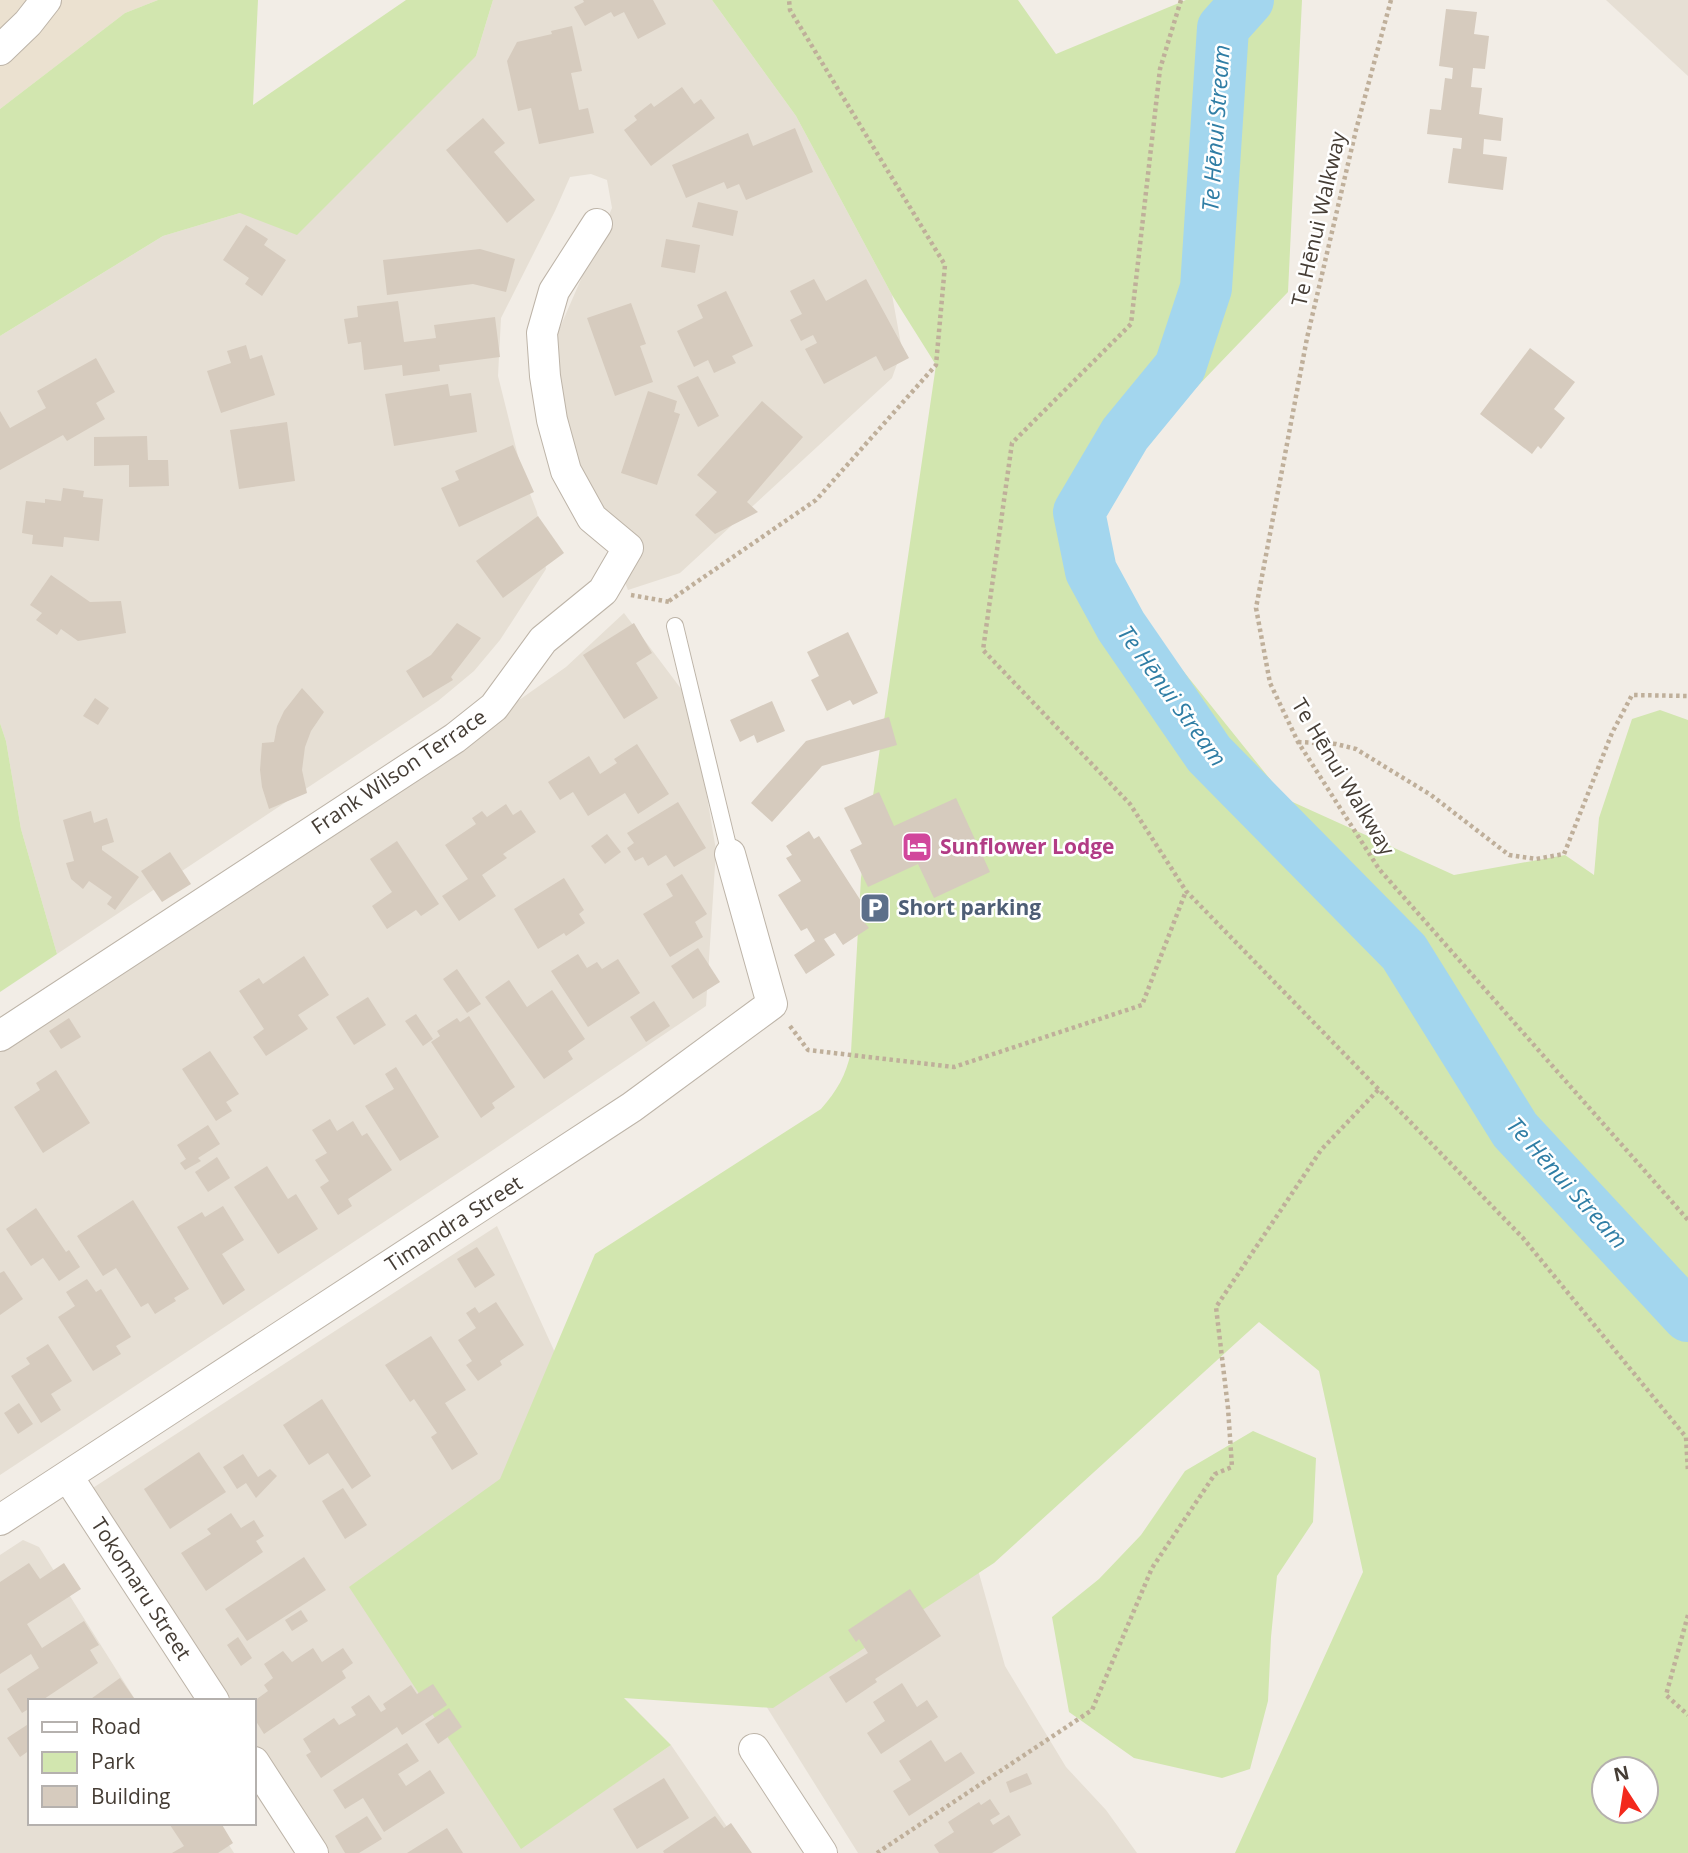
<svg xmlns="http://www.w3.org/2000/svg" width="1688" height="1853" viewBox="0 0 1688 1853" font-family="'Open Sans',sans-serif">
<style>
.residential{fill:#e6dfd4}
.education{fill:#ebe1d0}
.green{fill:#d2e6af;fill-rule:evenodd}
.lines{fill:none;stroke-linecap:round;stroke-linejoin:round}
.river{stroke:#a3d6ee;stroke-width:52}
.building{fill:#d6cbbe}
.lane-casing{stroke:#bdb4a8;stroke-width:18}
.street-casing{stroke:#bdb4a8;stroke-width:32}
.path{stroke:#bfaf9a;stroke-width:4.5;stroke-dasharray:3.5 3.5;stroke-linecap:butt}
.lane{stroke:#fff;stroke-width:16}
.street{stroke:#fff;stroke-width:30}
.labels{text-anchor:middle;stroke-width:5;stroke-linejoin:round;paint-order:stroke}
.street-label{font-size:21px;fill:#453d35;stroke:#fff}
.hotel-label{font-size:21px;font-weight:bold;fill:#b23c85;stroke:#fff;text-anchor:start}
.service-label{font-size:21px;font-weight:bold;fill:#4e5e75;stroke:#fff;text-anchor:start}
.water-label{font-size:23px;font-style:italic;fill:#307ea5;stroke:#fff}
</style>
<rect width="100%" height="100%" fill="#f2ede6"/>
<g class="residential">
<path d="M 493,0 L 712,0 L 796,116 L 892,295 L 902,350 L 892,378 L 680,573 L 628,590 L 573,452 L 548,355 L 612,208 L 607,180 L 591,174 L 570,177 L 555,211 L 501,318 L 498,376 L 523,476 L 537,512 L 546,569 L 500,640 L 474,671 L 438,701 L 57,954 L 21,829 L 6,741 L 0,723 L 0,336 L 163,236 L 240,213 L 476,56 Z"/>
<path d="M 1606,0 L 1688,0 L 1688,76 Z"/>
<path d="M 624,613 L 691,702 L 716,850 L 706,1006 L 484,1156 L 0,1475 L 0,1049 L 522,698 L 566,667 Z"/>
<path d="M 497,1226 L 585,1418 L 521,1848 L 671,1745 L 745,1853 L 308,1853 L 254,1770 L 254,1701 L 208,1701 L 82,1495 Z"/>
<path d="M 23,1540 L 39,1547 L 136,1701 L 30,1701 L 30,1823 L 215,1823 L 234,1853 L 0,1853 L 0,1555 Z"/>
<path d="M 971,1545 L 1005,1666 L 1066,1767 L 1106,1810 L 1137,1853 L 858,1853 L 761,1698 Z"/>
</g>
<path class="education" d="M 0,0 L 158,0 L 125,13 L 0,109 Z"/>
<g class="green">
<path d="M 158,0 L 258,0 L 253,105 L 406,0 L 493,0 L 476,56 L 297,235 L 240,213 L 163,236 L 0,336 L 0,109 L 125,13 Z"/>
<path d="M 712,0 L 1018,0 L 1056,54 L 1186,0 L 1302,0 L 1288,292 L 1117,470 L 1100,518 L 1127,601 L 1286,799 L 1454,875 L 1565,855 L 1594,875 L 1599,818 L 1632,719 L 1660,710 L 1688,720 L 1688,1853 L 1235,1853 L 1363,1572 L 1319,1371 L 1259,1322 L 994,1563 L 773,1708 L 624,1698 L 671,1745 L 521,1849 L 349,1587 L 500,1479 L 595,1254 L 821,1109 C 837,1091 846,1075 851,1052 L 861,878 L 936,365 L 892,295 L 796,116 ZM 1604,1769 L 1646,1769 L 1646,1811 L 1604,1811 Z"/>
<path d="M 0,723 L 6,741 L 21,829 L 57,954 L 0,992 Z"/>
<path d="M 1253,1431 L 1316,1458 L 1313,1522 L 1277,1576 L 1271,1637 L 1268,1701 L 1250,1769 L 1222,1778 L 1134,1758 L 1069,1712 L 1052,1617 L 1099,1579 L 1141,1535 L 1185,1471 Z"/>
</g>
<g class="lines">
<path class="river" d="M 1248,0 L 1223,28 L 1206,288 L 1180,367 L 1125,434 L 1079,512 L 1091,571 L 1121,626 L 1209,754 L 1404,952 L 1515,1130 L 1688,1316"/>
</g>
<g class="building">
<path d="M 583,0 L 653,0 L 666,24 L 638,39 L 624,12 L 614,17 L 611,12 L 585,26 L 574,7 L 584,2 Z"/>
<path d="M 1446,9 L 1477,12 L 1474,34 L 1489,36 L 1485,69 L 1473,68 L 1471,87 L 1482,88 L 1479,114 L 1503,118 L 1501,141 L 1484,139 L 1483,154 L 1507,157 L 1503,190 L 1448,183 L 1453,148 L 1461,149 L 1462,138 L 1427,134 L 1430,109 L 1441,110 L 1445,78 L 1452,79 L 1453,68 L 1439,66 Z"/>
<path d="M 572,26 L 582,71 L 571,73 L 579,110 L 588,108 L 594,133 L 539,144 L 531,108 L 518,111 L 507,61 L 517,42 L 552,34 L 551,31 Z"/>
<path d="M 682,87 L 694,104 L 701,99 L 715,118 L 651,166 L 624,130 L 637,120 L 634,116 L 651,103 L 654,107 Z"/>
<path d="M 483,118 L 505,143 L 494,152 L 535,200 L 507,223 L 446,150 Z"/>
<path d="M 795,128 L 813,172 L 746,200 L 739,184 L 727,189 L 724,182 L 686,198 L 672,165 L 748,133 L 753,146 Z"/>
<path d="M 698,202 L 738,211 L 733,236 L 692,227 Z"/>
<path d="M 246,225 L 268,239 L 264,245 L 286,260 L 262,296 L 245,284 L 249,278 L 223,260 Z"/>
<path d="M 666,239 L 700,245 L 695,273 L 661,267 Z"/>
<path d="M 480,249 L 515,259 L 506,292 L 473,284 L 387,295 L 383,260 Z"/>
<path d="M 814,279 L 826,301 L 866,279 L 909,358 L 884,371 L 876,356 L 824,384 L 805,349 L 817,343 L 813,335 L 801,341 L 790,320 L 802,314 L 790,291 Z"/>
<path d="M 726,291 L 753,346 L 732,356 L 736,363 L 714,373 L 708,360 L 694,367 L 677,331 L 703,318 L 697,305 Z"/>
<path d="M 398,301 L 404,342 L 436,338 L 434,325 L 495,317 L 500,357 L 439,365 L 440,371 L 403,376 L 402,365 L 364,370 L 361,342 L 348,344 L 344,319 L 358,317 L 357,306 Z"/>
<path d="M 631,303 L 646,344 L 640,346 L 653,382 L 615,396 L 587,318 Z"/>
<path d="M 246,345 L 250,359 L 262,355 L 275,395 L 221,413 L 207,371 L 231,363 L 227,351 Z"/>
<path d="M 1530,348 L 1575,382 L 1554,409 L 1565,418 L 1541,449 L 1538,446 L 1532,454 L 1480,414 Z"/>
<path d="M 96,358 L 115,392 L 96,403 L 105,419 L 67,441 L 63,435 L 0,470 L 0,411 L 10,428 L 46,408 L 37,391 Z"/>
<path d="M 698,376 L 719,416 L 698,427 L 677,386 Z"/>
<path d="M 448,384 L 450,396 L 471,393 L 477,432 L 394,446 L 385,394 Z"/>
<path d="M 648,391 L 677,401 L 674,412 L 680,414 L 657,485 L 621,473 Z"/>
<path d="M 762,401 L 803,437 L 747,502 L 758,512 L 715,534 L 695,515 L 717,492 L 697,475 Z"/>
<path d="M 287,422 L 295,481 L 239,489 L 230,430 Z"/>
<path d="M 147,436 L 148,460 L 168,460 L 169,486 L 129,487 L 129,465 L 94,466 L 94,437 Z"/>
<path d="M 513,445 L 534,492 L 459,527 L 441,488 L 459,480 L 455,471 Z"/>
<path d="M 63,488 L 84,491 L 83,497 L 103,499 L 99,541 L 64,537 L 63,547 L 32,544 L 33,535 L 22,533 L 26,501 L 45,503 L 45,499 L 61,501 Z"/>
<path d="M 538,516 L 564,553 L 503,598 L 476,561 Z"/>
<path d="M 51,575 L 90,602 L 121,601 L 126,633 L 78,641 L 61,629 L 57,635 L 36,620 L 42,613 L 30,605 Z"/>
<path d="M 457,623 L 481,638 L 451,677 L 453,680 L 423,698 L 406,671 L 431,655 Z"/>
<path d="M 634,623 L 652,653 L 636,663 L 658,698 L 624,719 L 583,655 Z"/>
<path d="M 848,632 L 878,693 L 853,705 L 850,700 L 827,711 L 811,680 L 819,676 L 807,652 Z"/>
<path d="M 302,688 L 324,712 L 311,731 L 305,747 L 302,770 L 307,793 L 269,809 L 262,787 L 260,770 L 262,743 L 274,742 L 277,726 L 284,711 Z"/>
<path d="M 95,698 L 109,708 L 98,725 L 83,716 Z"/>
<path d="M 772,701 L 785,731 L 757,743 L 754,735 L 740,742 L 730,720 Z"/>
<path d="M 889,717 L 897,745 L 822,766 L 772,822 L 751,803 L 806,741 Z"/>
<path d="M 637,744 L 669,794 L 638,814 L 625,793 L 588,816 L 573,792 L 560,800 L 548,782 L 589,756 L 600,774 L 617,763 L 614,759 Z"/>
<path d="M 879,792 L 894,826 L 956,798 L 990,872 L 934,898 L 918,864 L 868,887 L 850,850 L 862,844 L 844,808 Z"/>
<path d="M 678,802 L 706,848 L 674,867 L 666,855 L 648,866 L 643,857 L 635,861 L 627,848 L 634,843 L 627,833 Z"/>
<path d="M 506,804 L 513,815 L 521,810 L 536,832 L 503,854 L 507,858 L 482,875 L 496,896 L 459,921 L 442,896 L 468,879 L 445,845 L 476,824 L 472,818 L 482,811 L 487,817 Z"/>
<path d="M 91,811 L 94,823 L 107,818 L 114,842 L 102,846 L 102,850 L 139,877 L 115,910 L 107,904 L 112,897 L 89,881 L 83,889 L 71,879 L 66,863 L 74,861 L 63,820 Z"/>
<path d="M 809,831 L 814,839 L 819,836 L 870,915 L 862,919 L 869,928 L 843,945 L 835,933 L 824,939 L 835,955 L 806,974 L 794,955 L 815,941 L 807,928 L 801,931 L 778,895 L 801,881 L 786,858 L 792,855 L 786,846 Z"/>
<path d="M 607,834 L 621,852 L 605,864 L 591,846 Z"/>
<path d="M 397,841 L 439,904 L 421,916 L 416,910 L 387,929 L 372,906 L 392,892 L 370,859 Z"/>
<path d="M 170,852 L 191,884 L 162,902 L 141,871 Z"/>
<path d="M 682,874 L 707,914 L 695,922 L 703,937 L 670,957 L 643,914 L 673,896 L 666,884 Z"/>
<path d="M 564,878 L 584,910 L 579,914 L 585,923 L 566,936 L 564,933 L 538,949 L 514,909 Z"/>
<path d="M 698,948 L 720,982 L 693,999 L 671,966 Z"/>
<path d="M 578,954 L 587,968 L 597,962 L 602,969 L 618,959 L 640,993 L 588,1027 L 551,971 Z"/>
<path d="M 304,956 L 329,995 L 298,1015 L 308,1029 L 266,1056 L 253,1037 L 264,1029 L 239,991 L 259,978 L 263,984 Z"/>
<path d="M 457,969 L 481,1004 L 467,1013 L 443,979 Z"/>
<path d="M 509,980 L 527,1007 L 552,990 L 585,1039 L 568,1051 L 573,1059 L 544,1079 L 485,997 Z"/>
<path d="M 368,997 L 386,1025 L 354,1045 L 336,1017 Z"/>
<path d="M 654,1001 L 670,1026 L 646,1042 L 630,1017 Z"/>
<path d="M 416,1014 L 433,1039 L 423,1046 L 405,1021 Z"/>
<path d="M 469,1016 L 515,1087 L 492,1103 L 495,1108 L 481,1118 L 431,1042 L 440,1036 L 437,1031 L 457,1018 L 460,1022 Z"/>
<path d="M 69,1018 L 81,1037 L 61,1049 L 49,1031 Z"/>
<path d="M 210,1051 L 239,1094 L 226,1102 L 232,1111 L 216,1121 L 182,1069 Z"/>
<path d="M 396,1067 L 439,1137 L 400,1161 L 365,1106 L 394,1089 L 385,1074 Z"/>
<path d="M 56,1070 L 90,1123 L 43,1153 L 14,1107 L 40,1090 L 36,1083 Z"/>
<path d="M 330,1119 L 337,1131 L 353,1121 L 362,1136 L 367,1133 L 392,1170 L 348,1199 L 352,1206 L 338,1215 L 320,1187 L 329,1181 L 315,1160 L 327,1153 L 312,1130 Z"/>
<path d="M 208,1125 L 220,1144 L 198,1158 L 201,1161 L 185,1170 L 180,1163 L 186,1159 L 177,1145 Z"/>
<path d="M 217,1157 L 230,1178 L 208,1192 L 195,1172 Z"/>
<path d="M 267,1166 L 288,1199 L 296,1194 L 318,1229 L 278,1254 L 234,1187 Z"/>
<path d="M 133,1200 L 189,1289 L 174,1298 L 176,1301 L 155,1314 L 148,1303 L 141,1307 L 116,1268 L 103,1276 L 77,1236 Z"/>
<path d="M 223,1206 L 244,1240 L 222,1254 L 245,1290 L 223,1305 L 177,1227 L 202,1212 L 205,1217 Z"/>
<path d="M 36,1208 L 66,1252 L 69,1250 L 80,1267 L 59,1281 L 43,1258 L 31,1266 L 6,1229 Z"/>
<path d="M 477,1247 L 495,1275 L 475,1288 L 457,1259 Z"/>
<path d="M 4,1271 L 23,1299 L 0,1315 L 0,1273 Z"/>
<path d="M 87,1279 L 96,1292 L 101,1289 L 131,1337 L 116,1346 L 121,1354 L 93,1371 L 58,1317 L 75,1306 L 66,1292 Z"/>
<path d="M 496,1302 L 524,1345 L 500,1361 L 502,1365 L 478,1381 L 466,1365 L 472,1361 L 458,1340 L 476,1328 L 466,1313 L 475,1307 L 479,1313 Z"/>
<path d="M 431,1336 L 466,1390 L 445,1403 L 478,1454 L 452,1470 L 431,1437 L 437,1433 L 414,1399 L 410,1402 L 385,1365 Z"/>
<path d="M 48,1344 L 72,1381 L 51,1394 L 61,1410 L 41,1423 L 11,1376 L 30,1364 L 26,1358 Z"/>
<path d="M 322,1399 L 371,1476 L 352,1489 L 328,1453 L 309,1465 L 283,1425 Z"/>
<path d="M 19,1403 L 33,1424 L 18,1434 L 4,1413 Z"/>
<path d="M 199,1452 L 226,1492 L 170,1529 L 144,1489 Z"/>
<path d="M 243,1454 L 258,1477 L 270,1469 L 277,1476 L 256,1498 L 246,1483 L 237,1489 L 223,1467 Z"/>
<path d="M 343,1488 L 367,1525 L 345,1539 L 322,1501 Z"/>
<path d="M 231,1513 L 241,1528 L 254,1520 L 264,1536 L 256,1541 L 263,1552 L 206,1591 L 181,1553 L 211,1534 L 207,1529 Z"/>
<path d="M 304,1557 L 326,1590 L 247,1641 L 225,1609 Z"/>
<path d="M 29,1563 L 40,1579 L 64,1563 L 81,1589 L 27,1624 L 42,1648 L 84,1621 L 99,1645 L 90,1650 L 98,1663 L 41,1701 L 30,1701 L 30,1708 L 22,1713 L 7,1689 L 39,1668 L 31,1654 L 0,1674 L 0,1582 Z"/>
<path d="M 910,1589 L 941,1636 L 875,1679 L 877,1682 L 846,1703 L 829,1677 L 868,1653 L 859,1639 L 856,1642 L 848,1630 Z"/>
<path d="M 301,1610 L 308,1621 L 292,1631 L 285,1620 Z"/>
<path d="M 238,1637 L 252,1658 L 241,1666 L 227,1645 Z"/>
<path d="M 313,1648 L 322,1662 L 343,1648 L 353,1663 L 342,1671 L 346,1678 L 264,1734 L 254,1718 L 254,1701 L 268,1691 L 264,1685 L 273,1678 L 264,1664 L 283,1651 L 292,1662 Z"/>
<path d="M 120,1678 L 136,1701 L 88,1701 Z"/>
<path d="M 902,1683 L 917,1707 L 927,1700 L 938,1717 L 881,1754 L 867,1733 L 885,1721 L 873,1702 Z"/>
<path d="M 433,1684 L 447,1705 L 402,1735 L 397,1727 L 321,1778 L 306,1755 L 311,1752 L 303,1739 L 334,1718 L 339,1725 L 356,1715 L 351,1707 L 369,1695 L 381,1712 L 386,1709 L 383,1704 L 411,1685 L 417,1694 Z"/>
<path d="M 449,1708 L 462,1727 L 438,1744 L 425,1724 Z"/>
<path d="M 30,1723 L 30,1750 L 20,1757 L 7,1738 Z"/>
<path d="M 931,1740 L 945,1762 L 961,1752 L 975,1773 L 909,1816 L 893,1791 L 911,1780 L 899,1761 Z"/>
<path d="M 407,1743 L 419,1761 L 398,1774 L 406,1786 L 430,1770 L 445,1793 L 384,1832 L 363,1798 L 345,1809 L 333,1790 Z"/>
<path d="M 1027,1773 L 1032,1784 L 1010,1793 L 1006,1782 Z"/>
<path d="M 664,1778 L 689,1818 L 637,1849 L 613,1809 Z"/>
<path d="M 990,1799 L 1000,1814 L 990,1820 L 993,1825 L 1009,1815 L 1021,1835 L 992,1853 L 939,1853 L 934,1845 L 954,1832 L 948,1822 L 979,1802 L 981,1805 Z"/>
<path d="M 367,1816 L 382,1839 L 359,1853 L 345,1853 L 335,1836 Z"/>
<path d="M 715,1816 L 724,1828 L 731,1823 L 752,1853 L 664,1853 L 663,1851 Z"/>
<path d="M 173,1823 L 221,1823 L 233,1843 L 218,1853 L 172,1853 L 184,1846 L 170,1825 Z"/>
<path d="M 447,1828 L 463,1853 L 407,1853 Z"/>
</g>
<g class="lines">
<g class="lane-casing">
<path id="lane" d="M 675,626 L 730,854"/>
</g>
<g class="street-casing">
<g id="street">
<path d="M 0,50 L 28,23 L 46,0"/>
<path d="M 0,1036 L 455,738 L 494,707 L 543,640 L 603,591 L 628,548 L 592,518 L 566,471 L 552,420 L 545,376 L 542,333 L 554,291 L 597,224"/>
<path d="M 68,1477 L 214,1701"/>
<path d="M 0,1520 L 632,1107 L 772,1004 L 730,854"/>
<path d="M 754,1749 L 822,1853"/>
<path d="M 254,1762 L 313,1853"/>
</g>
</g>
<g class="path">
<path d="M 1181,0 L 1160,69 L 1131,324 L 1012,443 L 983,650 L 1130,804 L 1186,891 L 1523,1238 L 1686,1437 L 1688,1472"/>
<path d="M 1391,0 L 1356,130 L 1307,338 L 1256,608 L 1270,683 L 1298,742 L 1379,869 L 1688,1220"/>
<path d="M 631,595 L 670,602"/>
<path d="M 669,601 L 816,500 L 936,365 L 945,265 L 790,10 L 789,0"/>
<path d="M 1298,742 L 1336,744 L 1356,749 L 1431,795 L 1509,855 L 1536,859 L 1564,854 L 1612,733 L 1632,695 L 1688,696"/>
<path d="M 790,1026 L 808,1050 L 954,1067 L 1142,1005 L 1186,891"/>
<path d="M 1688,1615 L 1666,1695 L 1688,1715"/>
<path d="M 877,1853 L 1092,1710 L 1152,1568 L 1215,1474 L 1232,1467 L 1228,1408 L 1216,1307 L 1321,1150 L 1379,1089"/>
</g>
<use href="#lane" class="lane"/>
<use href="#street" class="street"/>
</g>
<defs>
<g id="hotel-square" transform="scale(1.575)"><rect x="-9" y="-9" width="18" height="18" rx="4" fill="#d1479c" stroke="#fff"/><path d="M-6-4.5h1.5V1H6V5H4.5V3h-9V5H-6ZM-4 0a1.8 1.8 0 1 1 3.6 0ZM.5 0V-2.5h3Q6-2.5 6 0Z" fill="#fff"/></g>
<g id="parking-square" transform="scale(1.575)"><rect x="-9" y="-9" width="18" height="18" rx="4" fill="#5c6f8a" stroke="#fff"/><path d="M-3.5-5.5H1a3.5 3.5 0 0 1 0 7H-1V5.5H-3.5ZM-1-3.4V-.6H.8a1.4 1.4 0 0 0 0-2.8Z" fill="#fff"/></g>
</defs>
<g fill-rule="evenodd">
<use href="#hotel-square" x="917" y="847"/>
<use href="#parking-square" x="875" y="908"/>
</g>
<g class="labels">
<g class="street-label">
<text transform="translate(1319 219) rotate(-77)" y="7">Te Hēnui Walkway</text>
<text transform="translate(399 772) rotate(-34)" y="7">Frank Wilson Terrace</text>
<text transform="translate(1343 777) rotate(59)" y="7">Te Hēnui Walkway</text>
<text transform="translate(454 1224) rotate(-33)" y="7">Timandra Street</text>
<text transform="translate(141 1589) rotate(57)" y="7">Tokomaru Street</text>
</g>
<g class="hotel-label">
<text x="940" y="854">Sunflower Lodge</text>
</g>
<g class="service-label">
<text x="898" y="915">Short parking</text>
</g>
<g class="water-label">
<text transform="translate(1216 128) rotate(-86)" y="8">Te Hēnui Stream</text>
<text transform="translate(1172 696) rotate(54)" y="8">Te Hēnui Stream</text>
<text transform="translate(1567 1183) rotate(48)" y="8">Te Hēnui Stream</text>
</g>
</g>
<rect x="28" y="1699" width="228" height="126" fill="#ffffff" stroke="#b5b1ae" stroke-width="2"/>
<rect x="42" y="1722" width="35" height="10" fill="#ffffff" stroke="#b5b1ae" stroke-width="2"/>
<text x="91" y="1734" font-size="21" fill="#453d35">Road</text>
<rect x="42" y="1752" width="35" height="21" fill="#d2e6af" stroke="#b5b1ae" stroke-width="2"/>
<text x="91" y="1769" font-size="21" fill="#453d35">Park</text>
<rect x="42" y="1786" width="35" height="21" fill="#d6cbbe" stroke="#b5b1ae" stroke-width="2"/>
<text x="91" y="1804" font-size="21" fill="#453d35">Building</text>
<g transform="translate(1625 1790) rotate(348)"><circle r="33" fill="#ffffff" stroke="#b5b1ae" stroke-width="2"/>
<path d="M0-5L12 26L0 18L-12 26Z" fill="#f3291c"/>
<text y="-10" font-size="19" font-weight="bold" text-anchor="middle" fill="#453d35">N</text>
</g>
</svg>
